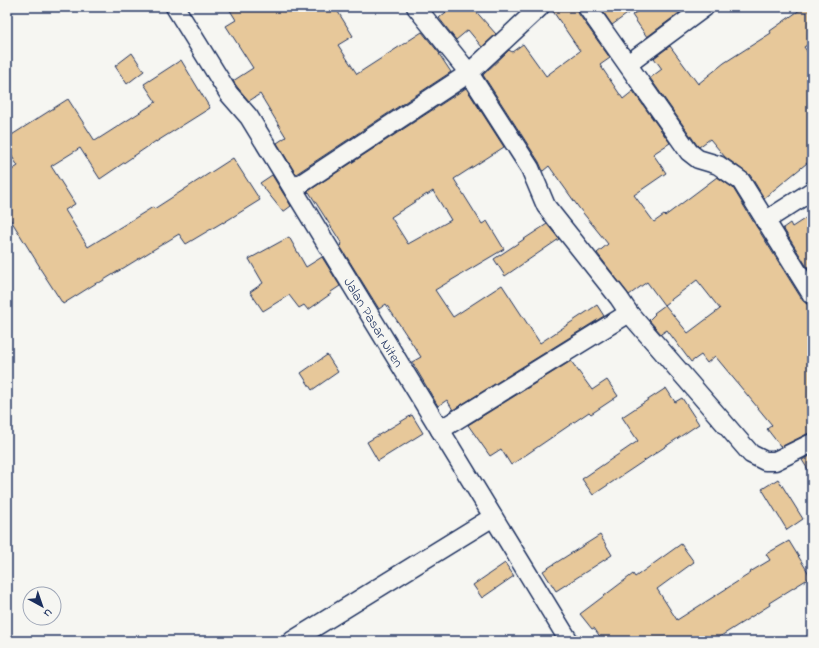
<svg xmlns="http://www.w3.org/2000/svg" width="819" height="648" viewBox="0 0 819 648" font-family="'Indie Flower',sans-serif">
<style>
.building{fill:#e7c89a;stroke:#1b2f5e;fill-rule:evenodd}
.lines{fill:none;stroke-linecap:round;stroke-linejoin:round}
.street-casing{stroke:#1b2f5e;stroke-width:21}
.street{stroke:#f6f6f2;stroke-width:18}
.labels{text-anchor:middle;stroke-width:3;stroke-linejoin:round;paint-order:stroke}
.street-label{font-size:14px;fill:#1b2f5e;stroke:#f6f6f2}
</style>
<rect width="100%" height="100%" fill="#f6f6f2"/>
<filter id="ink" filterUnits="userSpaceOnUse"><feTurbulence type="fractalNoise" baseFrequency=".025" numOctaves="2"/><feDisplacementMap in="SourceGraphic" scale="8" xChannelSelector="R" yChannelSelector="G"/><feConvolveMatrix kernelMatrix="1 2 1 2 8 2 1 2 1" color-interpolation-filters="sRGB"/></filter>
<g filter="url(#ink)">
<g class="building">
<path d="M 228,7 L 335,7 L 353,36 L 338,45 L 357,74 L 422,32 L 440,54 L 439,54 L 451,72 L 296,174 L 277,143 L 286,137 L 260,94 L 249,101 L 238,88 L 233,81 L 253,68 L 226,26 L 236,20 Z"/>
<path d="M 452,7 L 472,7 L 496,34 L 482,47 L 468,30 L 456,40 L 439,18 Z"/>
<path d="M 550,7 L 577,7 L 578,13 L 610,58 L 600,65 L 623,99 L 633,91 L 670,143 L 653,154 L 666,173 L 634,195 L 654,222 L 664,215 L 665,216 L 717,177 L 733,188 L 756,226 L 758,229 L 803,301 L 807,304 L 812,305 L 812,433 L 807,434 L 781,447 L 767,429 L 772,425 L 715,356 L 707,363 L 701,355 L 691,362 L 667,330 L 661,334 L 649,320 L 655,314 L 654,313 L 665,305 L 688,333 L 720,309 L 697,280 L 664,305 L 647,282 L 629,295 L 597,253 L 608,244 L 579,208 L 549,166 L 543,171 L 539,162 L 483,75 L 509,50 L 512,52 L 523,44 L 546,76 L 580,51 Z"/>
<path d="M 600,7 L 637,7 L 612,25 Z"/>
<path d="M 644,7 L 687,7 L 647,37 L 632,15 Z"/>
<path d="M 804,7 L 812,7 L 812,42 L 804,47 L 812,58 L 812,159 L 764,198 L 750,175 L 725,157 L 710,139 L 699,147 L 697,145 L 650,78 L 662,69 L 654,58 L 670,46 L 698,84 L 724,63 L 771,33 L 770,31 Z"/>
<path d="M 132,53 L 144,71 L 127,84 L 115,66 Z"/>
<path d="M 181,60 L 210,108 L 156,142 L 156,141 L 100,179 L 80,148 L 51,166 L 75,204 L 65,210 L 88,247 L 153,207 L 154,209 L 233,158 L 260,200 L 223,223 L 223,222 L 186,244 L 179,234 L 99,283 L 98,282 L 63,304 L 39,267 L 40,267 L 7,214 L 7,173 L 18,166 L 7,149 L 7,138 L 68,99 L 95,141 L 156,102 L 144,84 Z"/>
<path d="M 466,88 L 504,147 L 454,179 L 482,224 L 487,221 L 504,249 L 435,290 L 453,317 L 502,285 L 540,343 L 597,305 L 604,316 L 453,410 L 447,400 L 438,406 L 412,362 L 421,357 L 386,304 L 379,309 L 340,246 L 342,244 L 309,192 L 308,193 L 307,192 ZM 433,191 L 451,220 L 408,244 L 391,217 L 427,194 L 427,195 Z"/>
<path d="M 272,175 L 291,206 L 283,212 L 260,183 Z"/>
<path d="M 812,214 L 812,275 L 783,228 L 790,223 L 792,227 Z"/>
<path d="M 547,224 L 559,239 L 505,276 L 494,259 Z"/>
<path d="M 289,237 L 306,267 L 322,257 L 340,286 L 331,292 L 332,293 L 308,310 L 304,305 L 299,308 L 289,295 L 263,311 L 250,292 L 263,283 L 249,259 Z"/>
<path d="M 327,355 L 338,372 L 312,390 L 301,373 Z"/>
<path d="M 571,361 L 592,390 L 607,380 L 618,396 L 591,414 L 589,412 L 511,465 L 501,449 L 490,456 L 468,425 Z"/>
<path d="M 666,388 L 675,402 L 682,398 L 699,424 L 593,495 L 582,479 L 638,441 L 622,417 Z"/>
<path d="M 412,415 L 423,433 L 378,461 L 367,442 Z"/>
<path d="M 812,455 L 812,476 L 802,460 Z"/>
<path d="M 778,479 L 803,519 L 787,530 L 762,489 Z"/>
<path d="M 600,535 L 612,555 L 556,591 L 543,571 Z"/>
<path d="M 789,541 L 811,577 L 769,603 L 770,605 L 713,641 L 603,641 L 594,628 L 592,629 L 580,614 L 633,574 L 635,577 L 681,544 L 694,562 L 657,589 L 677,620 L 751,573 L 750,572 L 770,560 L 766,554 Z"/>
<path d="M 505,563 L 514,576 L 482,598 L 473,585 Z"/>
</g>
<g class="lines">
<g class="street-casing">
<g id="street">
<path d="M 175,7 L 229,94 L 249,117 L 569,641"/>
<path d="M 416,7 L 469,73 L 530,168 L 546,206 L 619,298 L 629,313 L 751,454 L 765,461 L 775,461 L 812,443"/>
<path d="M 587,7 L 689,152 L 698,159 L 718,165 L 741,181 L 812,295"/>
<path d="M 628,64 L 705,7"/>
<path d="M 293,189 L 469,73 L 540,7"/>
<path d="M 765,221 L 812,191"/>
<path d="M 440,430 L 629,313"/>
<path d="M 292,641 L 493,517"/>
</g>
</g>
<use href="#street" class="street"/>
</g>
</g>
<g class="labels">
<g class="street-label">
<text transform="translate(374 322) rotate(59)" y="5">Jalan Pasar Niten</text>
</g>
</g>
<rect width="819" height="648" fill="none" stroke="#f6f6f2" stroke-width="24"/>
<rect x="12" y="12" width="795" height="624" fill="none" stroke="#1b2f5e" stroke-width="1.5" filter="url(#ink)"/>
<g transform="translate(42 606) rotate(140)"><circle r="19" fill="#f6f6f2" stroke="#9ea6b7"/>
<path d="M0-3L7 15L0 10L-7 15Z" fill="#1b2f5e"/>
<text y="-6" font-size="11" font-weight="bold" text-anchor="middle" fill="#1b2f5e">U</text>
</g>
</svg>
